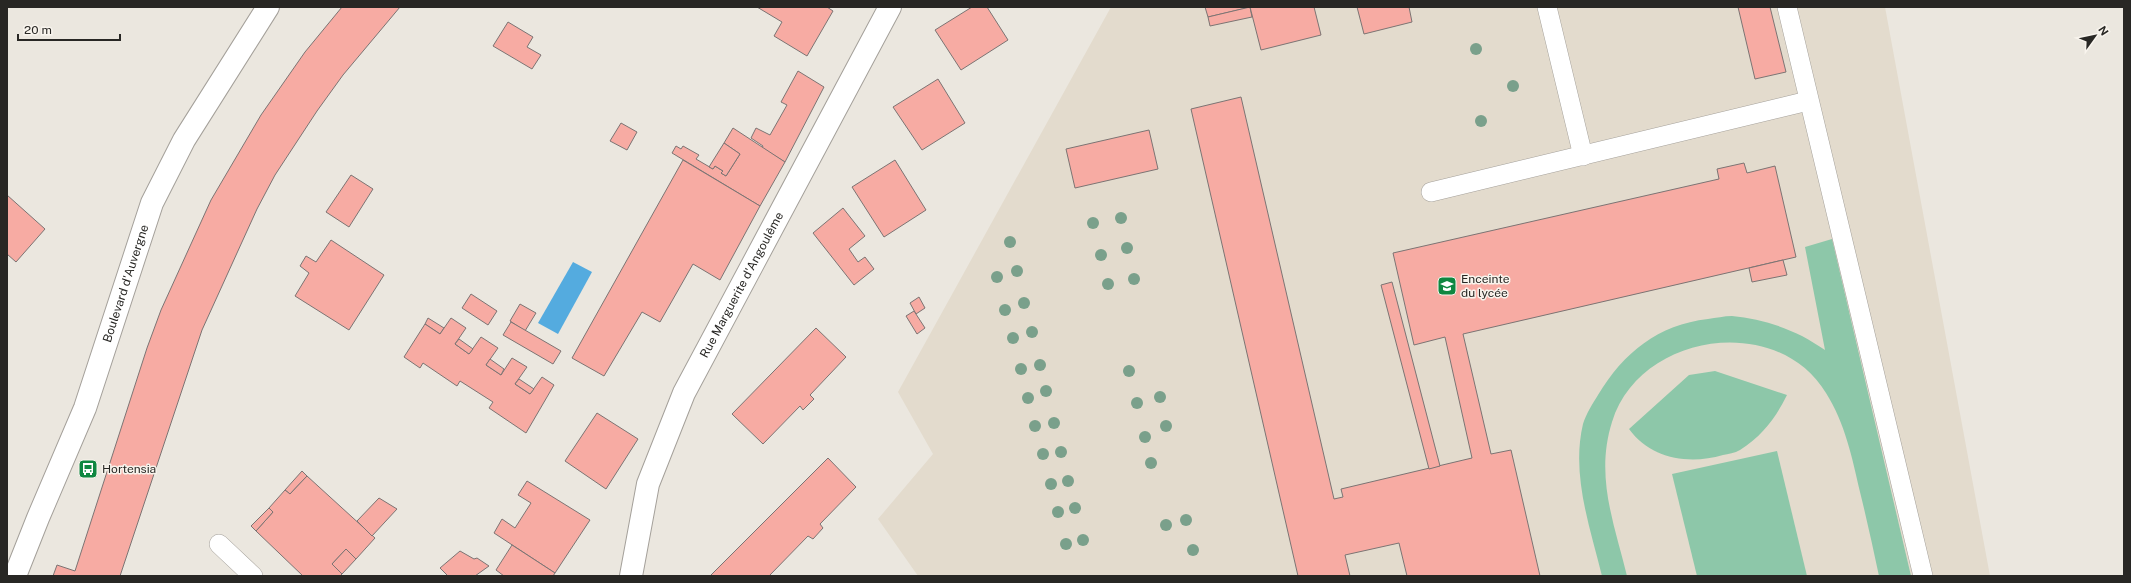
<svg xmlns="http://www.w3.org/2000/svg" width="2131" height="583" viewBox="0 0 2131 583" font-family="'Public Sans',sans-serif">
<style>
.built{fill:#e3dbcd}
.green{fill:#8dc7a9}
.water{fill:#54abdf}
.building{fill:#f7aba3;stroke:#7c7473}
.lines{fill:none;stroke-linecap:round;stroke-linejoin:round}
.service-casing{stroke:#a4a09a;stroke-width:20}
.minor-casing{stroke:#a4a09a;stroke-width:24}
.service{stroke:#fff;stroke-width:19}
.minor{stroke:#fff;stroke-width:22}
.tree{fill:#7aa08b}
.labels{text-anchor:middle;stroke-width:3;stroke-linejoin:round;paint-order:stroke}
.poi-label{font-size:12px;fill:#282724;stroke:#f8f4ed;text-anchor:start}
.street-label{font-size:12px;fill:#282724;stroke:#f8f4ed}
</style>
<rect width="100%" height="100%" fill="#ebe7df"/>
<path class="built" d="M 1111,7 L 1885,7 L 1990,576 L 918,576 L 878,519 L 933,454 L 898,392 Z"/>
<g class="green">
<path d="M 1832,239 L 1911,576 L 1879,576 C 1873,548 1867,520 1860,492 C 1852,457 1845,423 1826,393 C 1777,312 1639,333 1612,422 C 1595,476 1614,523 1627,576 L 1602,576 C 1590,527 1571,475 1583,424 C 1586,414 1593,403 1598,395 C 1624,352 1658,325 1708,319 C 1716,318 1724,316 1732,316 C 1756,318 1780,325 1802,336 C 1810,340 1817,345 1825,350 L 1805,247 Z"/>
<path d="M 1715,371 L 1787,395 C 1775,419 1763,435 1740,450 C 1735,453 1728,454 1723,455 C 1689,465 1651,459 1629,429 L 1689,375 Z"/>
<path d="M 1777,451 L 1807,576 L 1697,576 L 1672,474 Z"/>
</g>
<path class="water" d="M 573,262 L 592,272 L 558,334 L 538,323 Z"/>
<g class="building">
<path d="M 342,7 L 400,7 L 343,75 L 317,111 L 275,175 L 257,209 L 202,330 L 120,576 L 53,576 L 57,565 L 75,571 L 147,348 L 161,310 L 211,200 L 261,115 L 305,52 Z"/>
<path d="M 757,7 L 827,7 L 833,11 L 807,56 L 774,36 L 782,22 Z"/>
<path d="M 972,7 L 987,7 L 1008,40 L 961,70 L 935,30 Z"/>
<path d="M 1205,7 L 1251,7 L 1208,17 Z"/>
<path d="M 1250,7 L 1252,17 L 1210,26 L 1208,17 Z"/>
<path d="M 1250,7 L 1314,7 L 1321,35 L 1261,50 Z"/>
<path d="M 1357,7 L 1409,7 L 1412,22 L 1364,34 Z"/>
<path d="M 1738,7 L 1770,7 L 1786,72 L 1755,79 Z"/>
<path d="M 508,22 L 533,37 L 527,47 L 541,55 L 532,69 L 493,46 Z"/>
<path d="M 798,71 L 824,87 L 785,162 L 762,148 L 763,146 L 751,138 L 756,128 L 770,135 L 787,105 L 781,102 Z"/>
<path d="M 938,79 L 965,123 L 922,150 L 893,107 Z"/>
<path d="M 1241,97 L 1334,499 L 1343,497 L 1341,489 L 1472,458 L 1445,337 L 1414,345 L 1393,253 L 1719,179 L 1717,169 L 1744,163 L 1747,173 L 1775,166 L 1796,257 L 1463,334 L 1491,454 L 1511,450 L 1540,576 L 1407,576 L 1399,543 L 1345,555 L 1350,576 L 1298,576 L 1191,109 Z"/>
<path d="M 621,123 L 637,132 L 627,150 L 610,141 Z"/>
<path d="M 733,128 L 785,162 L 760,206 L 672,153 L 676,146 L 681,149 L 683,146 L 699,155 L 696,159 L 713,169 L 715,166 L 723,171 L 721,173 L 726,176 L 740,154 L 724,143 Z"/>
<path d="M 1149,130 L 1158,169 L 1075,188 L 1066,149 Z"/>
<path d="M 724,143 L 740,154 L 726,176 L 721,173 L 723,171 L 715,166 L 713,169 L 709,167 Z"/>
<path d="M 683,160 L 760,206 L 720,280 L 693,264 L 660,322 L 642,312 L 604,376 L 572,358 Z"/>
<path d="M 895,160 L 926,210 L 884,237 L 852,187 Z"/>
<path d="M 351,175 L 373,189 L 349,227 L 326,212 Z"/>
<path d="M 7,195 L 45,229 L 16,262 L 7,254 Z"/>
<path d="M 843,208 L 865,236 L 849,249 L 858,262 L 865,257 L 874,269 L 854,285 L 813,233 Z"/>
<path d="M 331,240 L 384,275 L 349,330 L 295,296 L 309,273 L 300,266 L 306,256 L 316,262 Z"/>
<path d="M 1783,260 L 1787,275 L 1752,282 L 1749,268 Z"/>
<path d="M 1392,282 L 1440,466 L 1429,469 L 1381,285 Z"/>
<path d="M 471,294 L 497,311 L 488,325 L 462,308 Z"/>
<path d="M 919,297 L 925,308 L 916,314 L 910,303 Z"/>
<path d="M 520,304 L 536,313 L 525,331 L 510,321 Z"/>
<path d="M 914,311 L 925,328 L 917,334 L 906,316 Z"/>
<path d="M 428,318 L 444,328 L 440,334 L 425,324 Z"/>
<path d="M 451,318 L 466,328 L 455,344 L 469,354 L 481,337 L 498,348 L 486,365 L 501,375 L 512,358 L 527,367 L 515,384 L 530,394 L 542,377 L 554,385 L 526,433 L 489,408 L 493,402 L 460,381 L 457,386 L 423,363 L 420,368 L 404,357 L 425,324 L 440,334 Z"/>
<path d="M 511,322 L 561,351 L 553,364 L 503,335 Z"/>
<path d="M 816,328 L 846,357 L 810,395 L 814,399 L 803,410 L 800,406 L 763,444 L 732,414 Z"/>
<path d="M 459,339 L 473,349 L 469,354 L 455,344 Z"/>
<path d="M 490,359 L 504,369 L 501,375 L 486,365 Z"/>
<path d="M 519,379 L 534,389 L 530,394 L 515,384 Z"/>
<path d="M 597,413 L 638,439 L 606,489 L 565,461 Z"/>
<path d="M 828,458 L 856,487 L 820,524 L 823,528 L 813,539 L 808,536 L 769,576 L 710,576 Z"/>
<path d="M 302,471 L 307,476 L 290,494 L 285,490 Z"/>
<path d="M 307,476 L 375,538 L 356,559 L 346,549 L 332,564 L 342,574 L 340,576 L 303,576 L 256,531 L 273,512 L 269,508 L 285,490 L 290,494 Z"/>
<path d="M 527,481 L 590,520 L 555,573 L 494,533 L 502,519 L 515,528 L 531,503 L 518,495 Z"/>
<path d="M 379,498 L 397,509 L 372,536 L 357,521 Z"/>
<path d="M 269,508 L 273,512 L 256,531 L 251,526 Z"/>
<path d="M 512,545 L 555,573 L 553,576 L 504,576 L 496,570 Z"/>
<path d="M 346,549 L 356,559 L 342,574 L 332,564 Z"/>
<path d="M 460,551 L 474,559 L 477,558 L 489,566 L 475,576 L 448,576 L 440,568 Z"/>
</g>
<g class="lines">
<g class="service-casing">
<g id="service">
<path d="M 1547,7 L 1583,156"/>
<path d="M 1787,7 L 1923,576"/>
<path d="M 1431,192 L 1808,101"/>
<path d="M 219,544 L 253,576"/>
</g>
</g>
<g class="minor-casing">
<g id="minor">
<path id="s1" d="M 15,576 L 38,518 L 85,408 L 152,203 L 184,140 L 268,7"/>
<path id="s2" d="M 631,576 L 648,484 L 684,393 L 890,7"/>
</g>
</g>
<use href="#service" class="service"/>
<use href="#minor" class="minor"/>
</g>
<g class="tree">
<circle cx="1476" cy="49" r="6"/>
<circle cx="1513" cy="86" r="6"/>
<circle cx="1481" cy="121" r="6"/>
<circle cx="1121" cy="218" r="6"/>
<circle cx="1093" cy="223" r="6"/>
<circle cx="1010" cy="242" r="6"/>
<circle cx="1127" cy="248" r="6"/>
<circle cx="1101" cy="255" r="6"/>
<circle cx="1017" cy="271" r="6"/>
<circle cx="997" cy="277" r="6"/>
<circle cx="1134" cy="279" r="6"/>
<circle cx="1108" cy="284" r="6"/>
<circle cx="1024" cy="303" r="6"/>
<circle cx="1005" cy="310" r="6"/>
<circle cx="1032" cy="332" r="6"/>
<circle cx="1013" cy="338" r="6"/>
<circle cx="1040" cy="365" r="6"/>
<circle cx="1021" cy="369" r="6"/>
<circle cx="1129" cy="371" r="6"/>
<circle cx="1046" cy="391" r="6"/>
<circle cx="1160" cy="397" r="6"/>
<circle cx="1028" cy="398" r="6"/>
<circle cx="1137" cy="403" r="6"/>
<circle cx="1054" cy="423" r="6"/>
<circle cx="1035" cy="426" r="6"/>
<circle cx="1166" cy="426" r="6"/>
<circle cx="1145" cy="437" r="6"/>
<circle cx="1061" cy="452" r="6"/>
<circle cx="1043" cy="454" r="6"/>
<circle cx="1151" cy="463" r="6"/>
<circle cx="1068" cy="481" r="6"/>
<circle cx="1051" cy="484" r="6"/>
<circle cx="1075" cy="508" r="6"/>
<circle cx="1058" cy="512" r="6"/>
<circle cx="1186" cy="520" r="6"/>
<circle cx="1166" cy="525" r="6"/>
<circle cx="1083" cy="540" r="6"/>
<circle cx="1066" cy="544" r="6"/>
<circle cx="1193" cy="550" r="6"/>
</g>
<defs>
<g id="school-square" transform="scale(1)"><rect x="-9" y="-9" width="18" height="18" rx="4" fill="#0f8741" stroke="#f8f4ed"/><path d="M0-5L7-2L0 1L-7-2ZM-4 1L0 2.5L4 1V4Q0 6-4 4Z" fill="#fff"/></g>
<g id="bus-square" transform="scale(1)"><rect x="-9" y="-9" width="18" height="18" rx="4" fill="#0f8741" stroke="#f8f4ed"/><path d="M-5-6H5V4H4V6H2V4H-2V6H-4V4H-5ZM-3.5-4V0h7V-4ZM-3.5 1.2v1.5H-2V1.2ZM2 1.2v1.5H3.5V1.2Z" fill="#fff"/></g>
</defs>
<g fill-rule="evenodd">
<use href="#school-square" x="1447" y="286"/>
<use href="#bus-square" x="88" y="469"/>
</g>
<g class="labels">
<g class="poi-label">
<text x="1461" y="283">Enceinte<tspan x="1461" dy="14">du lycée</tspan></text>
<text x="102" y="473">Hortensia</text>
</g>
<g class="street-label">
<text dy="4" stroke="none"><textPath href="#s1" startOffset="313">Boulevard d'Auvergne</textPath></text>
<text dy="4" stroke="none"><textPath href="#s2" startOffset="314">Rue Marguerite d'Angoulême</textPath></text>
</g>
</g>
<rect width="2131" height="583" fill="none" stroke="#282724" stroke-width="16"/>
<g transform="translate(2095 36) rotate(57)" stroke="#f8f4ed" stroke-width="3" paint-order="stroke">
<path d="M0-3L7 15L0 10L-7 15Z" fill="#282724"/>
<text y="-6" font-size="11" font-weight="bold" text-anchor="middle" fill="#282724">N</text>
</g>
<path d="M18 34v6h102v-6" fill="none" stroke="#282724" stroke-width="2"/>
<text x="24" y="34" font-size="12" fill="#282724" stroke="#f8f4ed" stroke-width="3" paint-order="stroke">20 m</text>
</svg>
